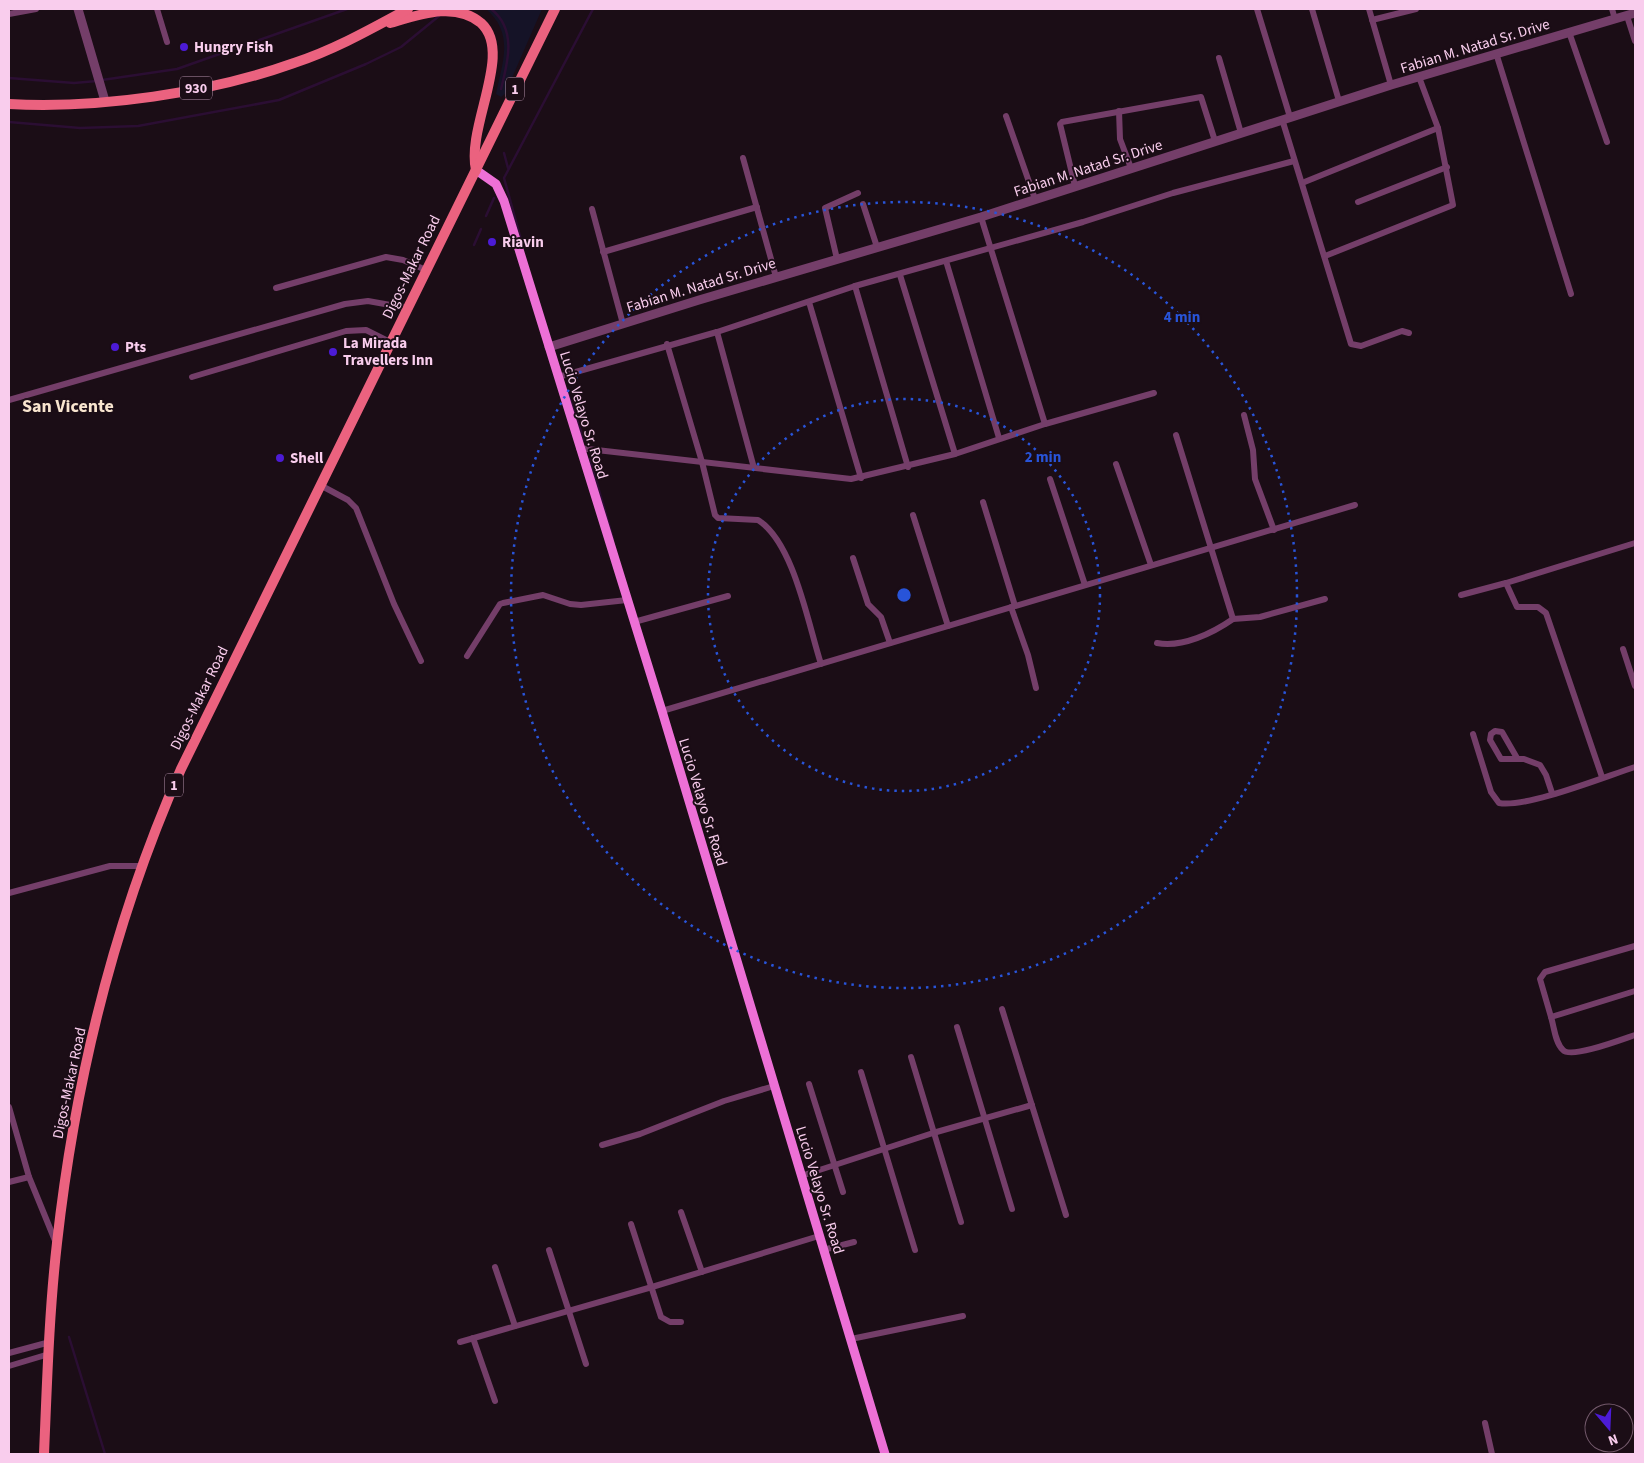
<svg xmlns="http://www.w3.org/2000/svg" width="1644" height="1463" viewBox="0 0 1644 1463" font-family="'Source Sans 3',sans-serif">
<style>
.green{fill:#151327}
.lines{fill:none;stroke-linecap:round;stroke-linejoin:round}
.stream{stroke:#2b0e33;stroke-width:2.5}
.minor{stroke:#743e69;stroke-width:6}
.tertiary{stroke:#743e69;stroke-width:9}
.secondary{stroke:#ed70d6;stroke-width:9}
.primary{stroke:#eb627f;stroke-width:10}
.ring{fill:none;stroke:#2854d9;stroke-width:2.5;stroke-dasharray:2.5 5}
.poi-dot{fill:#4c1bd6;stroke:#1b0d16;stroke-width:2}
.labels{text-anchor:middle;stroke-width:4;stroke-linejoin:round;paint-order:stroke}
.shield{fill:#1b0d16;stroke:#b693ac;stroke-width:1}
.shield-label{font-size:14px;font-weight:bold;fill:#f9cded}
.street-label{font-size:15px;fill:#f9cded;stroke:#1b0d16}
.poi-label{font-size:15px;font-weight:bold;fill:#f9cded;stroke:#1b0d16;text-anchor:start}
.quarter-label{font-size:18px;font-weight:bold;fill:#f9e5cf;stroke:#1b0d16}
.centre{fill:#2854d9;stroke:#1b0d16;stroke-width:2.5}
.ring-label{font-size:15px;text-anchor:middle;font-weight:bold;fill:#2854d9;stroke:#1b0d16;stroke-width:4;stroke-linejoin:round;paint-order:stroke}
</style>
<rect width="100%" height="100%" fill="#1b0d16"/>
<path class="green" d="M 486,9 L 542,9 L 505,94 L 501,97 L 496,94 C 502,63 515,34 486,9 Z"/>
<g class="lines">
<g class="stream">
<path d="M 491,9 C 517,29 508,62 501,89"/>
<path d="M 9,78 L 74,83 L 97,81"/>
<path d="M 102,80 L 177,69 L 347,9"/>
<path d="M 9,122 L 80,128 L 138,126 L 279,100 L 366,64 L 401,47 L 439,16"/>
<path d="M 504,153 L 508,168"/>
<path d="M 486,216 L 494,198"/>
<path d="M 474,245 L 481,229"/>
<path d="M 523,247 L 504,178 L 593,9"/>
<path d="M 568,394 L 584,440"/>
<path d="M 590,459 L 613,539"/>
<path d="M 69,1337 L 105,1454"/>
</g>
<g class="minor">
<path d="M 157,9 L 167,42"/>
<path d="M 1257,9 L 1290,117"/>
<path d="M 1312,9 L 1339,101"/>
<path d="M 1369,9 L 1391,85"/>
<path d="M 1612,9 L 1615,19"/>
<path d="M 9,14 L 36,9"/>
<path d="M 1627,16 L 1635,41"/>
<path d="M 1372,20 L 1416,9"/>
<path d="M 1569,32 L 1607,142"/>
<path d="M 1496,53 L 1571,294"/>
<path d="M 1219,58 L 1241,133"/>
<path d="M 1119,111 L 1120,139 L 1131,168"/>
<path d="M 1006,116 L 1035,199"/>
<path d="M 1282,119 L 1351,344 L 1361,346 L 1402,331 L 1409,333"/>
<path d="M 743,158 L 776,277"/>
<path d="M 1302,183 L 1438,128"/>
<path d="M 1075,186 L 1060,124 L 1062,122 L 1201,97 L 1215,141"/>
<path d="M 1358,202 L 1447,167"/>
<path d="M 863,204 L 877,247"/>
<path d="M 592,209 L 623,324"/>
<path d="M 981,217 L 1045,424"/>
<path d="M 603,252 L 757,207"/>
<path d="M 1325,256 L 1453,205 L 1438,128 L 1419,77"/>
<path d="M 837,259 L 825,208 L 858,193"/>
<path d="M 946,261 L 999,438"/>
<path d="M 900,275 L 955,454"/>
<path d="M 855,286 L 908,467"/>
<path d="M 276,288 L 386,257 L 403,260 L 426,270"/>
<path d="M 809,302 L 861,478"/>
<path d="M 717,332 L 754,468"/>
<path d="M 667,344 L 702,462 L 715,515 L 718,518 L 758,520 C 794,543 808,624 821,664"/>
<path d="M 192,377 L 346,331 L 366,330 L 390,342"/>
<path d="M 558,377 L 717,332 L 855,286 L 1083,222 L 1173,193 L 1294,161"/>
<path d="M 9,400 L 345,304 L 368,301 L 407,308"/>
<path d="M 1244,415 L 1253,450 L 1255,479 L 1274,530"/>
<path d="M 1176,435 L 1233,619 L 1260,617 L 1325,599"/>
<path d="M 579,448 L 851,479 L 955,454 L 1045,424 L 1154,393"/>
<path d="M 1116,464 L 1151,565"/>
<path d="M 1050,479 L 1085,585"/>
<path d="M 320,485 L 348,500 L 356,508 L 394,604 L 421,661"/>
<path d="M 983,502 L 1015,606"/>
<path d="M 913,515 L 948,626"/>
<path d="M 853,558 L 868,604 L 881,617 L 890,643"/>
<path d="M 1506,583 L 1635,543"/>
<path d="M 1461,595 L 1506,583 L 1517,607 L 1538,607 L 1546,613 L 1602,777"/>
<path d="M 1011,607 L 1028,655 L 1036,688"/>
<path d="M 634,622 L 728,596"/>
<path d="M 1157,643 C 1182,648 1213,633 1233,619"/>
<path d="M 1623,649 L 1635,686"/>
<path d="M 467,656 L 500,604 L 503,603 L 543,595 L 570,604 L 581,605 L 627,600"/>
<path d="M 662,711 L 1355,505"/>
<path d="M 1473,734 L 1491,792 L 1499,803 C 1527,808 1604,777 1635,767"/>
<path d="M 1517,758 L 1502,732 L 1495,731 L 1491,734 L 1490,740 L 1501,759 L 1524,759 L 1540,765 L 1546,775 L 1552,793"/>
<path d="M 9,893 L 110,866 L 141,866"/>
<path d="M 1635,946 L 1545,972 L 1540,979 L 1551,1017 L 1635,991"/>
<path d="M 1002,1009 L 1066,1215"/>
<path d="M 1551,1017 C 1554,1026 1555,1043 1563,1050 C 1571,1059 1623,1039 1635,1035"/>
<path d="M 957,1027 L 1012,1209"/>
<path d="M 911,1057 L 961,1222"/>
<path d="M 861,1072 L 915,1250"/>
<path d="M 809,1084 L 843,1192"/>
<path d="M 9,1107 L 29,1177 L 56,1243"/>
<path d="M 602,1145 L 640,1134 L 724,1101 L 774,1086"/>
<path d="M 801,1176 L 933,1133 L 1032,1105"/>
<path d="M 9,1182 L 29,1177"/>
<path d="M 681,1212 L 702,1272"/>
<path d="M 631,1224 L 661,1317 L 670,1322 L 681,1322"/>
<path d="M 549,1250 L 586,1364"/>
<path d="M 823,1250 L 854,1242"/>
<path d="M 495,1267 L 515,1326"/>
<path d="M 473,1338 L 495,1401"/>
<path d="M 851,1339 L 963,1316"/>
<path d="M 460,1342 L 652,1287 L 819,1236"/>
<path d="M 9,1353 L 50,1342"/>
<path d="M 9,1366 L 49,1354"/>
<path d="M 1485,1423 L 1492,1454"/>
</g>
<g class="tertiary">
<path d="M 78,9 L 105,101"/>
<path d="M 549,347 L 699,300 L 981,217 L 1391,85 L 1635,13"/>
</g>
<path class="secondary" d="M 476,170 L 496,184 L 504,201 L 662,711 L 885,1454"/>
<g class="primary">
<path d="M 390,23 C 418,15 455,1 481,23 C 514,53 466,126 476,170"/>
<path d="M 9,104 C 98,109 210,93 294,63 C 334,50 371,29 408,9"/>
<path d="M 44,1454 C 47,1384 49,1313 57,1243 C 75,1081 115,918 181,769 L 555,9"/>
</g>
</g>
<g class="ring">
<circle cx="904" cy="595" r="196"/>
<circle cx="904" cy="595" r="393"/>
</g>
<g class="poi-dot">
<circle cx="184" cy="47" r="5"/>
<circle cx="492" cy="242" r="5"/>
<circle cx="115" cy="347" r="5"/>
<circle cx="333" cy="352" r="5"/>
<circle cx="280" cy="458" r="5"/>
</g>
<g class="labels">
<g class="shield">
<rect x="180" y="76.5" width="32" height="23" rx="4"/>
<rect x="506" y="77.5" width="18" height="23" rx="4"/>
<rect x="165" y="773.5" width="18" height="23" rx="4"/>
</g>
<g class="shield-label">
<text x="196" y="93">930</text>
<text x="515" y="94">1</text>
<text x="174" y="790">1</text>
</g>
<g class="street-label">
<text transform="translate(1475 46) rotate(-17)" y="5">Fabian M. Natad Sr. Drive</text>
<text transform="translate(1088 168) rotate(-18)" y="5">Fabian M. Natad Sr. Drive</text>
<text transform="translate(411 267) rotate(-64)" y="5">Digos-Makar Road</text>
<text transform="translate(701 285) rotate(-17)" y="5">Fabian M. Natad Sr. Drive</text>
<text transform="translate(584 415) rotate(73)" y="5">Lucio Velayo Sr. Road</text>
<text transform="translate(199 698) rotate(-64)" y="5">Digos-Makar Road</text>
<text transform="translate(703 802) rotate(73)" y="5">Lucio Velayo Sr. Road</text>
<text transform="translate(69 1083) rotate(-78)" y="5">Digos-Makar Road</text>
<text transform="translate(820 1190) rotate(73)" y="5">Lucio Velayo Sr. Road</text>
</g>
<g class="poi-label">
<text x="194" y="52">Hungry Fish</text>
<text x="502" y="247">Riavin</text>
<text x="343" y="348">La Mirada<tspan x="343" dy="17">Travellers Inn</tspan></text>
<text x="125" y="352">Pts</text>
<text x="290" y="463">Shell</text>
</g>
<g class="quarter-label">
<text x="68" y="412">San Vicente</text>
</g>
</g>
<circle cx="904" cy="595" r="8" class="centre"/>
<g class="ring-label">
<text x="1182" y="322">4 min</text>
<text x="1043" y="462">2 min</text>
</g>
<rect width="1644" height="1463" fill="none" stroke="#f9cded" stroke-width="20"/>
<g transform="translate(1609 1428) rotate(161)"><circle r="24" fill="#1b0d16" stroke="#745a6c"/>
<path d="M0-4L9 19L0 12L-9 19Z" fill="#4c1bd6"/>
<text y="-8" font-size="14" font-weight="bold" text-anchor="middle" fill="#f9cded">N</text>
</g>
</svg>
